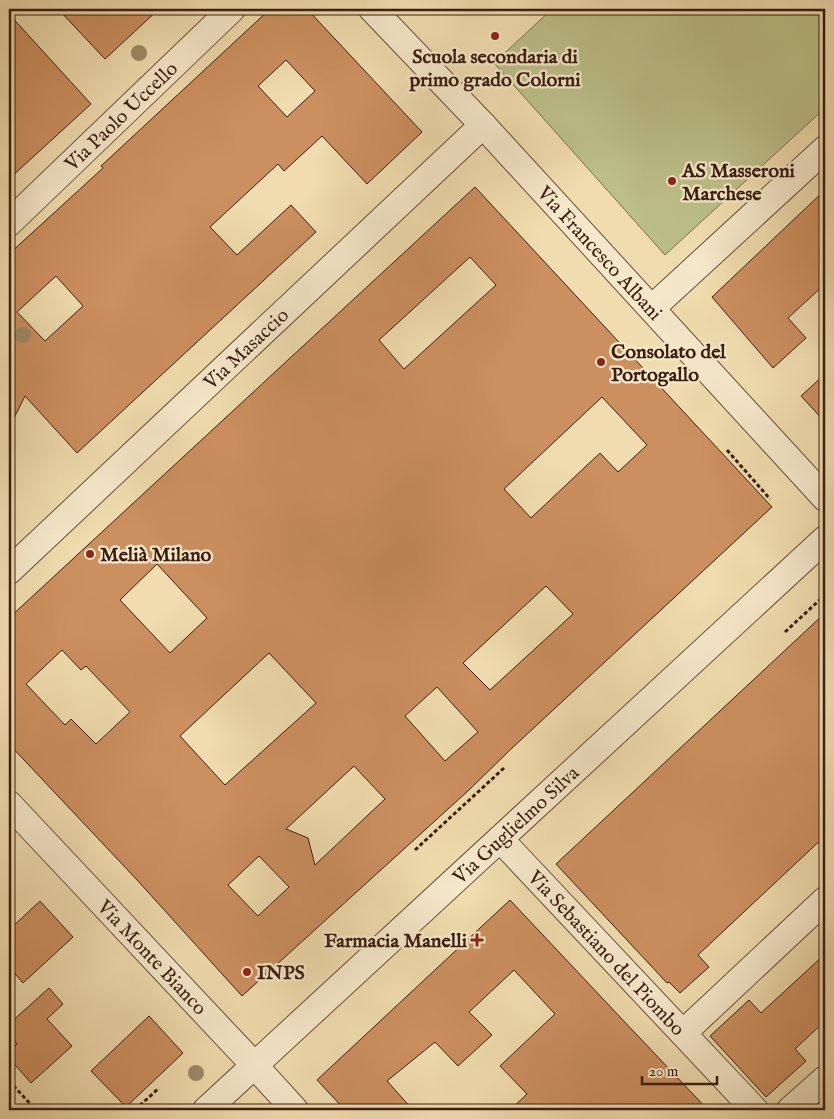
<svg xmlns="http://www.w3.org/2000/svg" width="834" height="1119" viewBox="0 0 834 1119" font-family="'IM FELL English',serif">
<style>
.pitch{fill:#bcbf88;stroke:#7c6e4e}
.building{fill:#cc8f5f;stroke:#3b1e13;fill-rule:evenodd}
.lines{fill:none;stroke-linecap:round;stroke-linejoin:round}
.minor-casing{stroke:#684e3a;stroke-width:28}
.path{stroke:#3b1e13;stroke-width:3;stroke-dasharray:4 2.5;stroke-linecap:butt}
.minor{stroke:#f5e8ca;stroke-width:26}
.tree{fill:#9e8a69}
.poi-dot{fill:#8f2418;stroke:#f5e8ca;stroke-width:2}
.labels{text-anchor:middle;stroke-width:4.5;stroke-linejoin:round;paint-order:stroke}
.poi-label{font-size:20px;font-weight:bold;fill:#3b1e13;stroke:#f5e8ca;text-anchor:start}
.street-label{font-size:20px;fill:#3b1e13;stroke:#f5e8ca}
</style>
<rect width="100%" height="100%" fill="#f0dcae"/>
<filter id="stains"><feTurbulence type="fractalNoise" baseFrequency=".004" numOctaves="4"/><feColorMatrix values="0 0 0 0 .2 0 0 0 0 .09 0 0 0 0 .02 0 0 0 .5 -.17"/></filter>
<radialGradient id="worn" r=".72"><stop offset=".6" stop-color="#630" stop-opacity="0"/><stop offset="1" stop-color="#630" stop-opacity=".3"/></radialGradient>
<path class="pitch" d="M 552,9 L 825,9 L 825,108 L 665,255 L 494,63 Z"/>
<g class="building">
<path d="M 58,9 L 159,9 L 105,59 Z"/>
<path d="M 270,9 L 307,9 L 422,132 L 367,184 L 322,136 L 284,171 L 278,164 L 210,227 L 237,255 L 291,205 L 316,232 L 77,453 L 25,396 L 9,428 L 9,254 L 103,168 L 101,166 ZM 286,60 L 315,91 L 287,117 L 258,86 ZM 56,276 L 83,306 L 45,341 L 17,312 Z"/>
<path d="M 9,14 L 91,104 L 9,179 Z"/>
<path d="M 475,187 L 772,507 L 510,750 L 469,790 L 242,996 L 138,881 L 9,744 L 9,618 ZM 470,257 L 496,285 L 404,369 L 379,340 ZM 602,397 L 647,445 L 618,472 L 600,453 L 531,518 L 504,489 ZM 157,564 L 207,618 L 170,653 L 120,600 ZM 546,586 L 573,614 L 490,690 L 463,663 ZM 62,650 L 81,670 L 86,666 L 130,712 L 96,744 L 71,719 L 65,725 L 26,684 ZM 269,653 L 316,703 L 225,785 L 180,736 ZM 437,687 L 478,732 L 445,761 L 405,716 ZM 354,766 L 385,799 L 315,865 L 308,838 L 286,829 ZM 259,856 L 289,887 L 258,916 L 228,885 Z"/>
<path d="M 825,190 L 825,284 L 788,318 L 806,338 L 773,368 L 712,297 Z"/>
<path d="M 825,374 L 825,422 L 801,396 Z"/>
<path d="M 825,613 L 825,836 L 698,955 L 709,967 L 680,993 L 669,982 L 667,983 L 556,864 Z"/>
<path d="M 510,900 L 620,1017 L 708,1110 L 510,1110 L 527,1094 L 500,1066 L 555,1014 L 514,970 L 469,1012 L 492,1035 L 458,1066 L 435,1042 L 387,1081 L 413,1110 L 345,1110 L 317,1080 Z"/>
<path d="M 40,901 L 73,937 L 23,983 L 9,967 L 9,930 Z"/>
<path d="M 825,954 L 825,1021 L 795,1049 L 806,1061 L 766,1097 L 710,1036 L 749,1000 L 761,1013 Z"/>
<path d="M 49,988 L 63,1004 L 47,1019 L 72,1046 L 31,1083 L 9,1058 L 9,1052 L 17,1044 L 9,1034 L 9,1024 Z"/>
<path d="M 149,1016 L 183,1053 L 126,1107 L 91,1071 Z"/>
</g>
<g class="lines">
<g class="minor-casing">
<g id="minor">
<path id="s1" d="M 372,9 L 483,125 L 825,498"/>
<path id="s2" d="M 9,223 L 232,9"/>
<path d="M 652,308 L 825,149"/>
<path id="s3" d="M 9,571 L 483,125"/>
<path id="s4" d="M 9,804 L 255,1066 L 295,1110"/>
<path id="s5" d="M 500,839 L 755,1110"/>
<path d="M 683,1033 L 825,900"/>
<path id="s6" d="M 206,1110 L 825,539"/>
<path d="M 790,1110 L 825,1079"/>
</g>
</g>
<g class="path">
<path d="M 727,450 L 770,499"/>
<path d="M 785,632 L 825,595"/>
<path d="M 415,850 L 504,768"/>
<path d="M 9,1081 L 36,1110"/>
<path d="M 135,1110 L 159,1088"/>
</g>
<use href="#minor" class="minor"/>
</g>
<g class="tree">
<circle cx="139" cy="53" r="8"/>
<circle cx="23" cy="335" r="8"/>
<circle cx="196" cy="1073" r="8"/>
</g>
<g class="poi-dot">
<circle cx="495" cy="36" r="5"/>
<circle cx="672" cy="181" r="5"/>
<circle cx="601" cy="362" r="5"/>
<circle cx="90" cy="554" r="5"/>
<path d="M474.5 932.5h5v5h5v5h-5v5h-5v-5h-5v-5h5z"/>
<circle cx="247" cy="972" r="5"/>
</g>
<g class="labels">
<g class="poi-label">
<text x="495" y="63" text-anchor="middle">Scuola secondaria di<tspan x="495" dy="23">primo grado Colorni</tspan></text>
<text x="682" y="177">AS Masseroni<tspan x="682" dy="23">Marchese</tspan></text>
<text x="611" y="358">Consolato del<tspan x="611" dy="23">Portogallo</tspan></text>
<text x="100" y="561">Melià Milano</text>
<text x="467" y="947" text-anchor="end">Farmacia Manelli</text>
<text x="257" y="979">INPS</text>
</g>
<g class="street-label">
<text dy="7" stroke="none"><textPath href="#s2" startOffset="155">Via Paolo Uccello</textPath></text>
<text dy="7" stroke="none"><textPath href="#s1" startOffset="334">Via Francesco Albani</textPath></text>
<text dy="7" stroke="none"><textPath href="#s3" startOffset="325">Via Masaccio</textPath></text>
<text dy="7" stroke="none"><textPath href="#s6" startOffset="421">Via Guglielmo Silva</textPath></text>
<text dy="7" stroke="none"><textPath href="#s5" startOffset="156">Via Sebastiano del Piombo</textPath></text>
<text dy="7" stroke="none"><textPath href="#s4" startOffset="210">Via Monte Bianco</textPath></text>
</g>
</g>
<rect width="834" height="1119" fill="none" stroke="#f0dcae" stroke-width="30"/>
<rect x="10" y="10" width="814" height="1099" fill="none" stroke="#3b1e13" stroke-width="2.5"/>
<rect x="15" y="15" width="804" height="1089" fill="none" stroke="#3b1e13"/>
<path d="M642 1076v8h75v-8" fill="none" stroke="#3b1e13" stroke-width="2.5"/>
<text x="649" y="1076" font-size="15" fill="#3b1e13" stroke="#f5e8ca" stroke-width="4" paint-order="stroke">20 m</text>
<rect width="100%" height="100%" filter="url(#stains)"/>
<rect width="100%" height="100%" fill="url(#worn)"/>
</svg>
